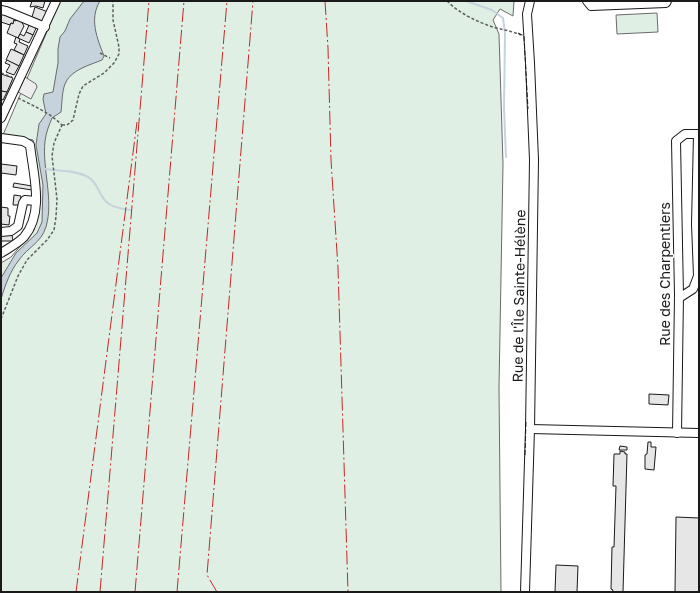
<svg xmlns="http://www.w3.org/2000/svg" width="700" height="593" viewBox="0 0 700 593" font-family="'Golos Text',sans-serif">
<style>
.green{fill:#e0efe3;stroke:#6a6a6a}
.parking{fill:#ededed;stroke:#6a6a6a}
.water{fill:#c6d2dc;stroke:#6a6a6a}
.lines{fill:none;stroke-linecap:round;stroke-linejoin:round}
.stream{stroke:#c6d2dc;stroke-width:2}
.building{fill:#e6e6e6;stroke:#1a1a1a}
.minor-casing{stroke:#1a1a1a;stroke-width:10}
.path{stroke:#5f5f5f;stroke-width:1.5;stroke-dasharray:3 2;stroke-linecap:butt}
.minor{stroke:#fff;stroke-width:8}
.fence{stroke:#1a1a1a;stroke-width:1;stroke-dasharray:5 2;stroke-linecap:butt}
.power{stroke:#c62828;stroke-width:1;stroke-dasharray:14 3 2 3;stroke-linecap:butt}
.labels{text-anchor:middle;stroke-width:3;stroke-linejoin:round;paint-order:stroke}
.street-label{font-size:14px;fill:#1a1a1a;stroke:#fff}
</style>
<rect width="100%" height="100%" fill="#fff"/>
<g class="green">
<path d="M 60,1 L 514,1 L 513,16 L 500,9 L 493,20 L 499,34 L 503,164 L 499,388 L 501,592 L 1,592 L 1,263 L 11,257 L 34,230 L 40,198 L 33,140 L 3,135 Z"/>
<path d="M 657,13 L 658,32 L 617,34 L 616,15 Z"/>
</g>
<path class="parking" d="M 25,77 L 36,84 L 37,87 L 31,99 L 18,92 Z"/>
<path class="water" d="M 84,1 L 100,1 C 89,19 97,38 104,56 L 102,60 C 90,65 70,70 65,84 C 62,91 62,104 61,112 L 52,118 C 49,125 46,133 45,141 C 42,170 54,199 46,227 C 41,243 28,247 19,260 C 10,271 5,286 1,299 L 1,278 L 16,253 L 37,233 L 42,222 L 43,185 L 36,145 L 39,124 L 46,114 L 43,99 L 44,94 L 53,92 L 58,63 L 58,49 L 60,37 L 65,31 L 70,19 Z"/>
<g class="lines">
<g class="stream">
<path d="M 466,1 L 492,10 L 503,18 L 505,33 L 504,108 L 506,157"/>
<path d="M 45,169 C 58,171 76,170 88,177 C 99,183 99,198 109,204 C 115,208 123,209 130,210"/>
</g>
</g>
<g class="building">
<path d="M 32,1 L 45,1 L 43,8 L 36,6 L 30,7 Z"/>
<path d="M 35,7 L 48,12 L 44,22 L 32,17 Z"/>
<path d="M 1,13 L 8,15 L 7,16 L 14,19 L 15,17 L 19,18 L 16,21 L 14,20 L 13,24 L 11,23 L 10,25 L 1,22 Z"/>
<path d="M 19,18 L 24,26 L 18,38 L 7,33 L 11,23 L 13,24 L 14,20 L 16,21 Z"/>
<path d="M 30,23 L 37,26 L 33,35 L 26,32 Z"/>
<path d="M 26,32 L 33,35 L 29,43 L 18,38 L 20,34 L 24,36 Z"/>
<path d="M 16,37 L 20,39 L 19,42 L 28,46 L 24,55 L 14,50 L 17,44 L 14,43 Z"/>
<path d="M 11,49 L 24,55 L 19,66 L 6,60 Z"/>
<path d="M 7,60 L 19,66 L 14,75 L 6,72 L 10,65 L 5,63 Z"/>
<path d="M 1,74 L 13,78 L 7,92 L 1,91 Z"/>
<path d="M 1,91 L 7,92 L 3,100 L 1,99 Z"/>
<path d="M 1,164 L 17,166 L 16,175 L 1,173 Z"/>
<path d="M 14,183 L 32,186 L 32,190 L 13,187 Z"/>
<path d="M 14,195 L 21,196 L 19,205 L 13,205 Z"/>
<path d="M 1,207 L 8,208 L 8,216 L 10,216 L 9,225 L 1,224 Z"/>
<path d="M 1,235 L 12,235 L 13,241 L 1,241 Z"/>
<path d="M 649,394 L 669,395 L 668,405 L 649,404 Z"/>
<path d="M 648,442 L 651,442 L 651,447 L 656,447 L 654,470 L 645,469 L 645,455 L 647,454 Z"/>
<path d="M 620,446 L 627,447 L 627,450 L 619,450 Z"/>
<path d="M 620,451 L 625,452 L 625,454 L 627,454 L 623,592 L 612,592 L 613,590 L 611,589 L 612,547 L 614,547 L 616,486 L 613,486 L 614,454 L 620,454 Z"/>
<path d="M 676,517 L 699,518 L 699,592 L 675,592 Z"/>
<path d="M 556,565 L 578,566 L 577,592 L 555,592 Z"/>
</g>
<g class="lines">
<g class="minor-casing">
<g id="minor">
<path d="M 587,1 L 591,6 L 666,3 L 667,1"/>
<path d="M 1,10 L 6,11 L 45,27"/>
<path d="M 1,118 L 56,1"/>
<path d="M 1,138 L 23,141 L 30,145 C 33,174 45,212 24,237 C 17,244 9,248 1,253"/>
<path d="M 1,232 L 11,231 L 18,226 L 23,203 L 25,200 L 36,201"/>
<path d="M 679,298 L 693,289 L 698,276 L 696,224 L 698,134"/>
<path d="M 530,429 L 699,433"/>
<path d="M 677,433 L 679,295 L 676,141 L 685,134 L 699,134"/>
<path d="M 525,592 L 530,429 L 534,160 L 530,63 L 527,14 L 530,1"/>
</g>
</g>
<g class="path">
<path d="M 447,1 C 459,13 477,22 493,27 C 503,30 512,31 521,35"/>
<path d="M 100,53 L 110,58"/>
<path d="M 1,73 L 12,77"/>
<path d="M 18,98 C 34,106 50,113 62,125"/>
<path d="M 62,125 L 67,125 L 73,120 L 79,94 L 83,86 L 104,73 L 114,63 L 119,54 L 119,47 L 113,20 L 113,1"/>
<path d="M 1,319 L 18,276 L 27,260 L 47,240 L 54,230 L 56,217 L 57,199 L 52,156 L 54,143 L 62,125"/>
</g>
<use href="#minor" class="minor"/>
<g class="fence">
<path d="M 518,33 L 524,36 L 528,109"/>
<path d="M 525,455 L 526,421"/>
</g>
<g class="power">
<path d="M 325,1 L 328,48 L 331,160 L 338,268 L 348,592"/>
<path d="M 76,592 L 137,122"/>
<path d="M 100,592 L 149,1"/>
<path d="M 135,592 L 184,1"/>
<path d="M 177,592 L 227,1"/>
<path d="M 217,592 L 207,575 L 253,1"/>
</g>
</g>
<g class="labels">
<g class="street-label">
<text transform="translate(665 274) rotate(-90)" y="5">Rue des Charpentiers</text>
<text transform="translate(519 296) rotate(-89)" y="5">Rue de l'Île Sainte-Hélène</text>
</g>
</g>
<rect width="700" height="593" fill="none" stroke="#1a1a1a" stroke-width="4"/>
</svg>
